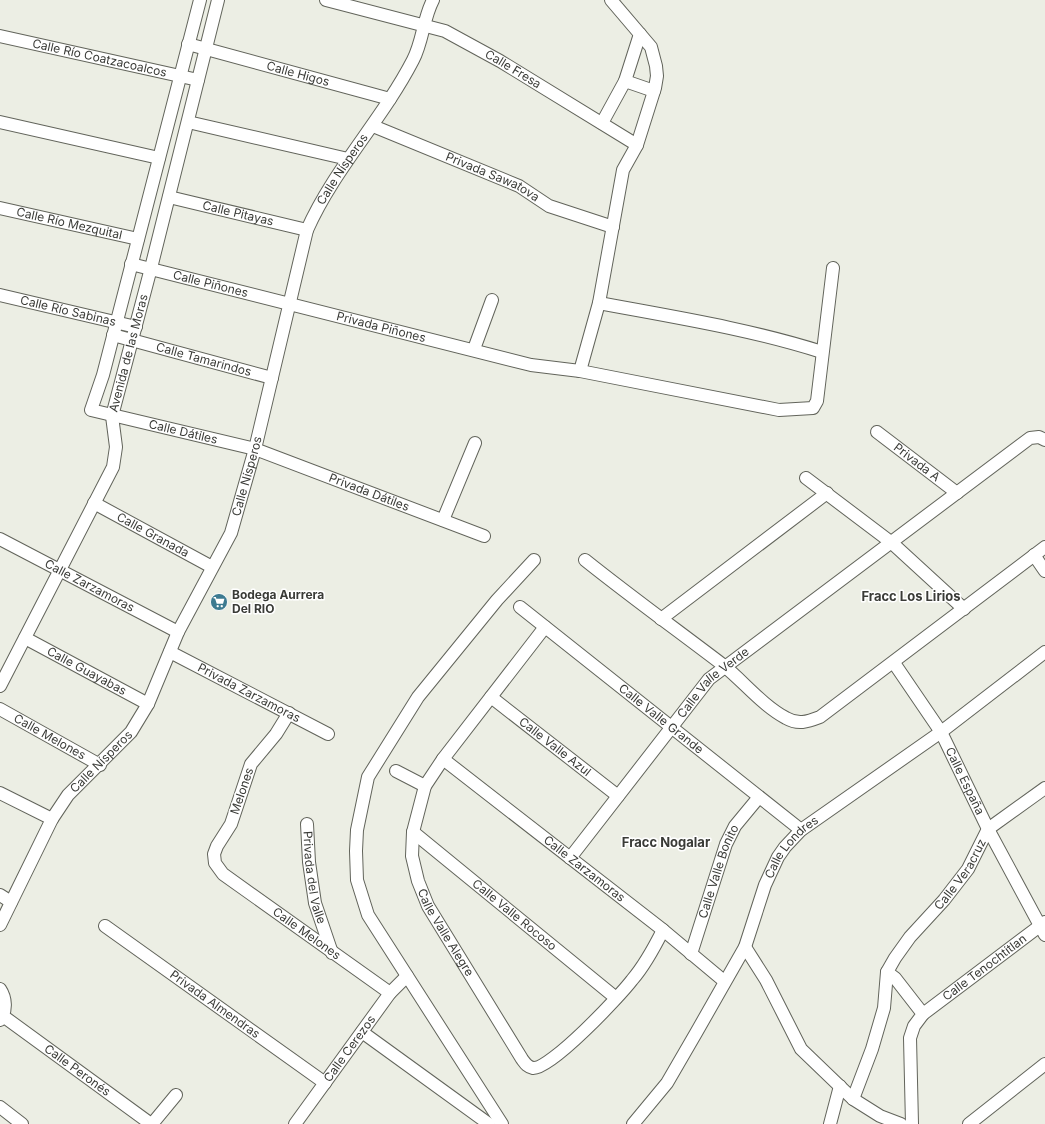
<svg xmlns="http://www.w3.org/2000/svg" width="1045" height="1124" viewBox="0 0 1045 1124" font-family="Inter,sans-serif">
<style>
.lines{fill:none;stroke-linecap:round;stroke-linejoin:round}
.minor-casing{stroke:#62645b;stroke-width:14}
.minor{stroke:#fff;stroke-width:12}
.labels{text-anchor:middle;stroke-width:3;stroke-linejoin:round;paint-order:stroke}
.street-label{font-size:12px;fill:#3a3b37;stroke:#fff}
.poi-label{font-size:12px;font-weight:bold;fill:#3a3b37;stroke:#fff;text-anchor:start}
.neighbourhood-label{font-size:13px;font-weight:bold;fill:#3a3b37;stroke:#fff}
</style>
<rect width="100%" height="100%" fill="#eceee4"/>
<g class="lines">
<g class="minor-casing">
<g id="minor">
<path id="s1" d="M 200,0 L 103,375 L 91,410 L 255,449 L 484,536"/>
<path id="s2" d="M 326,0 L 445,31 L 500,61 L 637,145"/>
<path id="s3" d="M 0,36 L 198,80"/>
<path id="s4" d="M 188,44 L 390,99"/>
<path d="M 625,81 L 654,91"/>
<path d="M 0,122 L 159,158"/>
<path d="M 188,122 L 348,159"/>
<path d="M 602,123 L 625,81 L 640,34"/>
<path id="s5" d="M 373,126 L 519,186 L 549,206 L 613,227"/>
<path id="s6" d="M 169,197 L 307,230"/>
<path id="s7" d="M 0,208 L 138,239"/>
<path id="s8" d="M 131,264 L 531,365 L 580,371 L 779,410 L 813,408 L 817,401 L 833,268"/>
<path id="s9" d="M 0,295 L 136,327"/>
<path d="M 599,303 C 674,317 750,329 822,352"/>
<path id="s10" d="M 113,335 L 272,378"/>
<path d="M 474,349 L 492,300"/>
<path d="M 580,371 L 599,303 L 623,170 L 637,145 L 655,88 L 657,76 L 656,66 L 651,47 L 611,0"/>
<path id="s11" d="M 877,432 L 957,493"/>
<path d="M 806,478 L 892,543 L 964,609"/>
<path id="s12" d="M 94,503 L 212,567"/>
<path d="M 443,520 L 475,443"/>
<path id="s13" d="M 0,539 L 178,632"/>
<path d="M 1034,555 L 1045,571"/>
<path d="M 585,560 C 630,596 677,630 723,665 C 744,682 762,705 786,718 C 798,725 807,722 820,717 L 1045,547"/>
<path id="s14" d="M 520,607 L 801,830"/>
<path d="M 661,619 L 827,493"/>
<path id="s15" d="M 545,627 L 443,759 L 425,786 L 413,832 L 412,856 L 418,881 L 428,906 L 522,1059 C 525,1063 527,1067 533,1068 C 550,1070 620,996 632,980 C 645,965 654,948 663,930"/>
<path id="s16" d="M 25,638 L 148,704"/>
<path id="s17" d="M 170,652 L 328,734"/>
<path id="s18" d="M 894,663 L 941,732 L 988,829 L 1045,935"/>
<path id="s19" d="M 0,686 L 113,467 L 116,447 L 112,416 L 151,268 L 218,0"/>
<path id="s20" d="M 491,697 L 618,796"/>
<path id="s21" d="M 0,709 L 100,765"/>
<path id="s22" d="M 289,713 L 276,734 L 251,764 L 231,824 L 217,846 L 214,854 L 215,863 L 223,874 L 390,993"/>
<path id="s23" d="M 443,759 L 663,930 L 724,981"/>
<path d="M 396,771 L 425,786"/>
<path d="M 0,793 L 52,819"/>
<path id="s24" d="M 307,824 L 309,862 L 315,903 L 332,953"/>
<path id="s25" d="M 413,832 L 616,998"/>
<path id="s26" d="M 570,858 L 709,679 L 1030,438 L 1039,437 L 1045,440"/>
<path d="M 0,895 L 11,902"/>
<path id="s27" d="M 0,925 L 52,819 L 68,795 L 131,732 L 148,704 L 178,632 L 231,533 L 255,449 L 307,230 C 334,169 382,120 413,60 C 423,41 423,19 433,0"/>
<path id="s28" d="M 105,926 L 325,1083"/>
<path d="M 745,947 L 766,980 L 801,1049 L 853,1099 L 880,1116 L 901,1124"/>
<path id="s29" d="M 691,954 L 726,844 L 735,826 L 759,797"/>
<path d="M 887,972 L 895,978 L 923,1014 L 914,1026 L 910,1038 L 912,1124"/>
<path d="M 0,989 C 6,998 7,1011 0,1020"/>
<path id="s30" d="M 923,1014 L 1045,922"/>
<path id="s31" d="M 3,1016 L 151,1124"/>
<path d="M 362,1032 L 489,1124"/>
<path id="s32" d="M 853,1099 L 872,1049 L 884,1008 L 887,972 L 895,958 L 910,937 L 944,900 L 968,869 L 988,829 L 1045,788"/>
<path d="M 0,1107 L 22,1124"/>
<path d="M 152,1124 L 176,1095"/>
<path id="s33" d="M 295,1124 L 390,993 L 407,976"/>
<path d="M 502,1124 L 368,915 L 357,880 L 356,851 L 357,830 L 368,777 L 418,697 L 497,600 L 534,560"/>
<path id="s34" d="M 633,1124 L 667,1083 L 696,1033 L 745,947 L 765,885 L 778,857 L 785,847 L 801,830 L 941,732 L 1045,652"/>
<path d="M 830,1124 L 840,1086"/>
<path d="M 969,1124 L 1045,1064"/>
</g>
</g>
<use href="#minor" class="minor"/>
</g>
<defs>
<g id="supermarket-disc" transform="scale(0.9)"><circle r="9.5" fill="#3c7a90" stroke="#fff"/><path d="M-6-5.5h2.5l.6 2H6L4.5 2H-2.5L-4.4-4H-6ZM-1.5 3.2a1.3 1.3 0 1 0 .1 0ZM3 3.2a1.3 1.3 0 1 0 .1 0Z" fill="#fff"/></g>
</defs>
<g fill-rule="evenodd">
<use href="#supermarket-disc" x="219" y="602"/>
</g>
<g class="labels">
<g class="street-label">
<text dy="4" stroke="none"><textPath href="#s3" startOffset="102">Calle Río Coatzacoalcos</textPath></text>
<text dy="4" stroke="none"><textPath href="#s2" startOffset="201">Calle Fresa</textPath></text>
<text dy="4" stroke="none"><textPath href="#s4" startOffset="114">Calle Higos</textPath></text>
<text dy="4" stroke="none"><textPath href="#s27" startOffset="842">Calle Nísperos</textPath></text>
<text dy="4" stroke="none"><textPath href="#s5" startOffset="130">Privada Sawatova</textPath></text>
<text dy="4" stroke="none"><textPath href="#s6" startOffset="71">Calle Pitayas</textPath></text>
<text dy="4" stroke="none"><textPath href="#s7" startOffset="71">Calle Río Mezquital</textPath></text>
<text dy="4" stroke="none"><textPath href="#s8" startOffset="82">Calle Piñones</textPath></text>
<text dy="4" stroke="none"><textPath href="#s9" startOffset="70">Calle Río Sabinas</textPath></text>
<text dy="4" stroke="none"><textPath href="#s8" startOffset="258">Privada Piñones</textPath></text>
<text dy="4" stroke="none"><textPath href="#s19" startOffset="363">Avenida de las Moras</textPath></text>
<text dy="4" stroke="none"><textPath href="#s10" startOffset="94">Calle Tamarindos</textPath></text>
<text dy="4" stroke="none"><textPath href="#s1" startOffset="519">Calle Dátiles</textPath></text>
<text dy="4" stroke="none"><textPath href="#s11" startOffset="50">Privada A</textPath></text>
<text dy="4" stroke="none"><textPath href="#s27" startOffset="518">Calle Nísperos</textPath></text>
<text dy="4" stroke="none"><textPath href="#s1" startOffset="715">Privada Dátiles</textPath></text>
<text dy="4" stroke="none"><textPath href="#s12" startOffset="67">Calle Granada</textPath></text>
<text dy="4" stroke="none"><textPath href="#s13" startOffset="101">Calle Zarzamoras</textPath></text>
<text dy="4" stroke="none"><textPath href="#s16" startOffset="70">Calle Guayabas</textPath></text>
<text dy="4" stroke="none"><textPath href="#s26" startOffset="227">Calle Valle Verde</textPath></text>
<text dy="4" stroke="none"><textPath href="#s17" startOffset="89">Privada Zarzamoras</textPath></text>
<text dy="4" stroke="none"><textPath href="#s14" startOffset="180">Calle Valle Grande</textPath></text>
<text dy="4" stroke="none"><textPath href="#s21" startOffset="57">Calle Melones</textPath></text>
<text dy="4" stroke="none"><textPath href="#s20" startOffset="81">Calle Valle Azul</textPath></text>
<text dy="4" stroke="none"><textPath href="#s27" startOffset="194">Calle Nísperos</textPath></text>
<text dy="4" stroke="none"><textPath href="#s18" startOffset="138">Calle España</textPath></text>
<text transform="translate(242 791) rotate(-71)" y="4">Melones</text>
<text dy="4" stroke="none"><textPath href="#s34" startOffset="322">Calle Londres</textPath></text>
<text dy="4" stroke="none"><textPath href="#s23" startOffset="179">Calle Zarzamoras</textPath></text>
<text dy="4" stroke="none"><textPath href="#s29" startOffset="87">Calle Valle Bonito</textPath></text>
<text dy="4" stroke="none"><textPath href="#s32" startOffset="255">Calle Veracruz</textPath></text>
<text dy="4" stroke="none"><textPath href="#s24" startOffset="54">Privada del Valle</textPath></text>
<text dy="4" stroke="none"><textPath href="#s25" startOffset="131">Calle Valle Rocoso</textPath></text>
<text dy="4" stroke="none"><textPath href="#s15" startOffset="355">Calle Valle Alegre</textPath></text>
<text dy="4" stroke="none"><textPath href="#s22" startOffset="287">Calle Melones</textPath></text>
<text dy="4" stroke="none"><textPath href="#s30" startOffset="77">Calle Tenochtitlan</textPath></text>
<text dy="4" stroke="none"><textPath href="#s28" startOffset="135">Privada Almendras</textPath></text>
<text dy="4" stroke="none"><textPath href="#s33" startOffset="93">Calle Cerezos</textPath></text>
<text dy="4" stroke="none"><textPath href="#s31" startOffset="92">Calle Peronés</textPath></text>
</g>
<g class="poi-label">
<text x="232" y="599">Bodega Aurrera<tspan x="232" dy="14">Del RIO</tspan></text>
</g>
<g class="neighbourhood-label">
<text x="911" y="601">Fracc Los Lirios</text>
<text x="666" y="847">Fracc Nogalar</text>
</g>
</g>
</svg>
